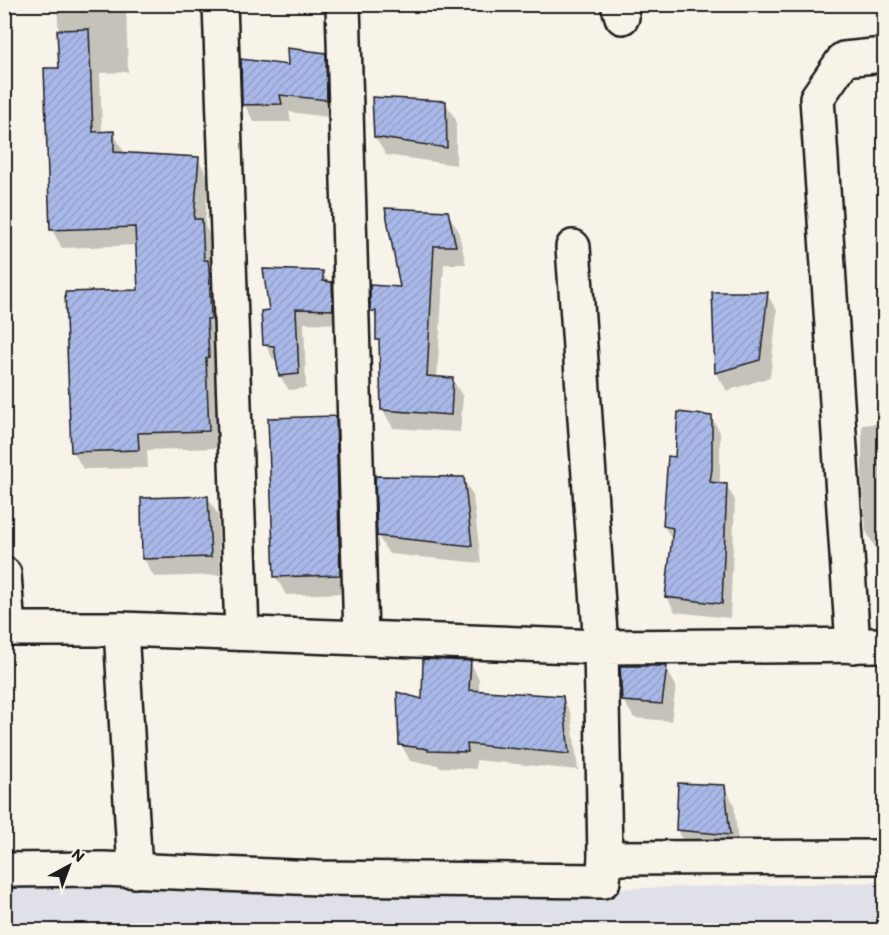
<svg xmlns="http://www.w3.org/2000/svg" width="889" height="935" viewBox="0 0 889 935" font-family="Itim,sans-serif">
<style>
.built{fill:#e0e1e8}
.shadow{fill:#0003}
.building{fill:url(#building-hatch);stroke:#1c1c1c;stroke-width:1.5}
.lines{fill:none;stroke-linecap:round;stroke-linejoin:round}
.street-casing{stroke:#1c1c1c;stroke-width:38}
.street{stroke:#f7f3e8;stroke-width:33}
</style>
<defs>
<pattern id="building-hatch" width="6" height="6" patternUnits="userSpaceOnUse" patternTransform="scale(1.5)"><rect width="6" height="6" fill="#a9b8e8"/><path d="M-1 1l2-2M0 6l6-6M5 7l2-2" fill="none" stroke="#919ec6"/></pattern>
</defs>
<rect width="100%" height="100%" fill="#f7f3e8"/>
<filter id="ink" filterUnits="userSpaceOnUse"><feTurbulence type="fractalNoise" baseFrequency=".0167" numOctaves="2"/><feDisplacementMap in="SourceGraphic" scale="12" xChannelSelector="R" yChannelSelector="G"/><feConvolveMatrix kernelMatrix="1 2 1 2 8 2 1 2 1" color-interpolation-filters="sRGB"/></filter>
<g filter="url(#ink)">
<path class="built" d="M 4,879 L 599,889 L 884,882 L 884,930 L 5,930 Z"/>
<g class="shadow">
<path d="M 57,4 L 126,4 L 128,72 L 100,73 L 102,133 L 113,133 L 123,150 L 123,154 L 198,159 L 208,177 L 205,226 L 212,239 L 218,375 L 215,375 L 219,448 L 147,450 L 148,468 L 83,469 L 73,451 L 140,291 L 138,245 L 62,248 L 52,230 L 61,69 Z"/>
<path d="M 325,54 L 335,72 L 336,118 L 289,112 L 291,122 L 254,122 L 244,104 L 289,67 Z"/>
<path d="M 445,102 L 456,120 L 456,165 L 386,155 L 375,137 Z"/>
<path d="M 447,212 L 458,230 L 466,264 L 444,264 L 437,378 L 452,379 L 463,397 L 460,432 L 393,428 L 383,410 L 381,345 L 378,339 L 377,320 L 372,310 L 402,289 Z"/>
<path d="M 322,273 L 340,298 L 340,324 L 304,323 L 306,388 L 289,390 L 280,376 L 278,360 L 273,359 L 265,344 L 271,312 Z"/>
<path d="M 713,293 L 767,294 L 777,311 L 770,377 L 727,391 L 716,373 Z"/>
<path d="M 711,417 L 720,432 L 720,484 L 726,485 L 735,500 L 730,618 L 675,612 L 667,597 L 673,541 L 664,526 L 676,459 Z"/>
<path d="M 335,418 L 345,436 L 350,593 L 286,595 L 276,577 Z"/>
<path d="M 884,423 L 884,549 L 876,549 L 866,531 L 862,477 L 862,425 Z"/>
<path d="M 463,478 L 473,496 L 481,563 L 389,554 L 378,536 Z"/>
<path d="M 208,497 L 218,515 L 220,575 L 154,577 L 144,559 L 142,499 Z"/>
<path d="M 470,662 L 479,679 L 479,692 L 562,697 L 571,714 L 578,770 L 476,760 L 476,769 L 439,767 L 438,765 L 410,761 L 401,744 L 424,701 Z"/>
<path d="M 666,668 L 676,686 L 671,721 L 634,718 L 623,700 Z"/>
<path d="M 724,786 L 734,804 L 739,852 L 688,848 L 677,830 Z"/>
</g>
<g class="building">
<path d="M 89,29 L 93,132 L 114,131 L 114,152 L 199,157 L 194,219 L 202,219 L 204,260 L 208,260 L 209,267 L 211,319 L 207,319 L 209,357 L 206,358 L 209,431 L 138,433 L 139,450 L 71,452 L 65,292 L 138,290 L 135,227 L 50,230 L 44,68 L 59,68 L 57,30 Z"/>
<path d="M 287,48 L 326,53 L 327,100 L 280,95 L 282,104 L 242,105 L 241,59 L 288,65 Z"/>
<path d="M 372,97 L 446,101 L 447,148 L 374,137 Z"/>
<path d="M 385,208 L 448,211 L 456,246 L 434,246 L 427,376 L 453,378 L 451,415 L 381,410 L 379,340 L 376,340 L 376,311 L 370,311 L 370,285 L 400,287 Z"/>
<path d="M 263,269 L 323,271 L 323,281 L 332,282 L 333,310 L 296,309 L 299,374 L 279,376 L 274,346 L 263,345 L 261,311 L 269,310 Z"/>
<path d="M 712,292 L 768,292 L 760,360 L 715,373 Z"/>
<path d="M 678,412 L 712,416 L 712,469 L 710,482 L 727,484 L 722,604 L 665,597 L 673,528 L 663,526 L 665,495 L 668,456 L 675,457 Z"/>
<path d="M 336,416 L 340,575 L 274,577 L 268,418 Z"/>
<path d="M 375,476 L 464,477 L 472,546 L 377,536 Z"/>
<path d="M 208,496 L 211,557 L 142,559 L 141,498 Z"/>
<path d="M 423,659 L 471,661 L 469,690 L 563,696 L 569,754 L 467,744 L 468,752 L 428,751 L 428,749 L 399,745 L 397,692 L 422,699 Z"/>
<path d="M 620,666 L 667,666 L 662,704 L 622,701 Z"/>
<path d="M 678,783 L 725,785 L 730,835 L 676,830 Z"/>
</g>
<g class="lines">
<g class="street-casing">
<g id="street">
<path d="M 220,4 L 242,633"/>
<path d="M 343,4 L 361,638"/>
<path d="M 618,4 L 622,17"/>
<path d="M 4,574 L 8,629"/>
<path d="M 4,629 L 121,629"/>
<path d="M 853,646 L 817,98 L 844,59 L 884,55"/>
<path d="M 605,858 L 601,647 L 884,645"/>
<path d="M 4,870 L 103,869 L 318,878 L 603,881 L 605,858 L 884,857"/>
<path d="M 135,871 L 121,629 L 601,647 L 573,247"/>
</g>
</g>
<use href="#street" class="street"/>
</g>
</g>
<rect width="889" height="935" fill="none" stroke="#f7f3e8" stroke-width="24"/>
<rect x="12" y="12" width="865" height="911" fill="none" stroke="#1c1c1c" stroke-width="2" filter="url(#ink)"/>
<g transform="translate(69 866) rotate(41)" stroke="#f7f3e8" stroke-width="4.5" paint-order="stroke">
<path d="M0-4.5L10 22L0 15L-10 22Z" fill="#1c1c1c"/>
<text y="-9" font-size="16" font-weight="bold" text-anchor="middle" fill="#1c1c1c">N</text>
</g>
</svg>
